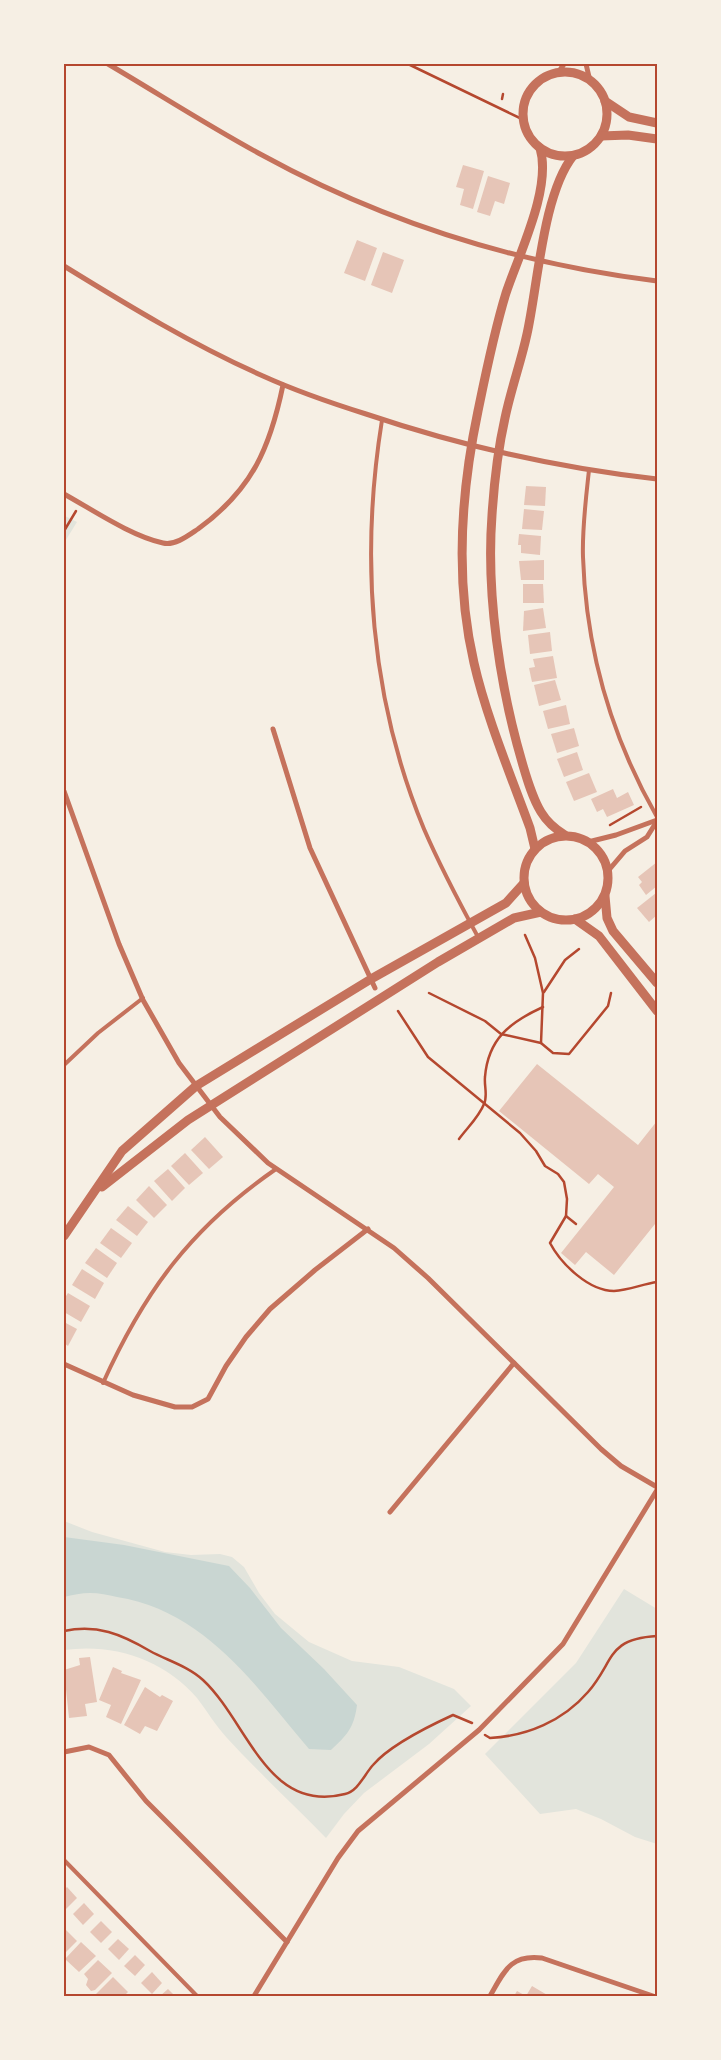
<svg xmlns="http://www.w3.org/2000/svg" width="721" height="2060" viewBox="0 0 721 2060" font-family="'Fira Sans Condensed',sans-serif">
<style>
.green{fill:#e2e4dc}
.water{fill:#c9d6d2}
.building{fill:#e6c5b7}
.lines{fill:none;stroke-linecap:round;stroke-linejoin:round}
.path{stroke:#b5482f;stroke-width:2.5}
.service{stroke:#c5725c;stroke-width:4}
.minor{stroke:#c5725c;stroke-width:5}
.tertiary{stroke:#c5725c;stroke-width:9}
.neatline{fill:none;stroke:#b5482f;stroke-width:2}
</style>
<rect width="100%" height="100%" fill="#f6efe4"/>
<g class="green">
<path d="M 65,516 L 77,522 L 64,543 L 64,517 Z"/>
<path d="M 64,1521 L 92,1532 L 165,1552 L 191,1555 L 220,1554 L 232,1557 L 244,1567 L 259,1593 L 275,1614 L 309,1642 L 352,1661 L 399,1667 L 454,1689 L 471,1706 L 429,1744 L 364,1793 L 344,1814 L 326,1838 C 293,1804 258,1772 227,1738 C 216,1726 207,1711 197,1698 C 164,1659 113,1643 64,1650 Z"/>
<path d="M 624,1589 L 657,1609 L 657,1844 L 635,1837 L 601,1819 L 576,1809 L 540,1814 L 485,1754 L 576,1663 Z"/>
</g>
<path class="water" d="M 64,1537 L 124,1545 L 229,1566 L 250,1588 L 281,1628 L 324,1669 L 357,1705 C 354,1728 347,1735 331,1750 L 309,1749 C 255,1685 205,1611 117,1597 C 108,1595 99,1593 90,1593 C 82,1593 72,1595 64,1597 Z"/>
<g class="building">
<path d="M 463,165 L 484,171 L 473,209 L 460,205 L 464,189 L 456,187 Z"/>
<path d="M 488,176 L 510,183 L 504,204 L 495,201 L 490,216 L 477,212 Z"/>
<path d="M 357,240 L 377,248 L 365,281 L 344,273 Z"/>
<path d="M 383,252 L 404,260 L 392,293 L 371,285 Z"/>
<path d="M 526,486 L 546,487 L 545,506 L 524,505 Z"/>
<path d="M 524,509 L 544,511 L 542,530 L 522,529 Z"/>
<path d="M 519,534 L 541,536 L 540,555 L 521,553 L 521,545 L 518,545 Z"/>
<path d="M 544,560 L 544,580 L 521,580 L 519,561 Z"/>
<path d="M 523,584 L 543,584 L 544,603 L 523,603 Z"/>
<path d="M 543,608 L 546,628 L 523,631 L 524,611 Z"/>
<path d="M 550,632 L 552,651 L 530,654 L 528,635 Z"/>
<path d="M 553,656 L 557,678 L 532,682 L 529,668 L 535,667 L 533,659 Z"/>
<path d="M 555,680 L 561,700 L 539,706 L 534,685 Z"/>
<path d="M 566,705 L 570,724 L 548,729 L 543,711 Z"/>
<path d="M 574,728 L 579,746 L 557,753 L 551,734 Z"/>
<path d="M 577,752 L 583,770 L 564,777 L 557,759 Z"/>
<path d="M 589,773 L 597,792 L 574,801 L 566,782 Z"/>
<path d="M 613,789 L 617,798 L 628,792 L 634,805 L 607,817 L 603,809 L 597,812 L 591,799 Z"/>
<path d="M 657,862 L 657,886 L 646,895 L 639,885 L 642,882 L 638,877 Z"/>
<path d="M 656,893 L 657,915 L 649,922 L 637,908 Z"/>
<path d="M 537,1064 L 638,1145 L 657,1121 L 657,1226 L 655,1224 L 614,1275 L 586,1252 L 575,1265 L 561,1253 L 614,1187 L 598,1174 L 589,1184 L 499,1111 Z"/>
<path d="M 205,1137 L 223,1157 L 209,1169 L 191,1150 Z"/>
<path d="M 185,1153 L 203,1173 L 189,1185 L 171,1166 Z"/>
<path d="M 168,1169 L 185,1188 L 172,1201 L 154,1181 Z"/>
<path d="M 149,1186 L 167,1205 L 154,1218 L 136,1200 Z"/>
<path d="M 128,1206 L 148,1222 L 137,1236 L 116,1220 Z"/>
<path d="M 111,1228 L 132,1243 L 121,1258 L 100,1243 Z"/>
<path d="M 96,1248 L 117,1263 L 107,1278 L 85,1263 Z"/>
<path d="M 82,1269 L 104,1283 L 95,1299 L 72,1285 Z"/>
<path d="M 68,1293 L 90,1306 L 81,1322 L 64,1312 L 64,1299 Z"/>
<path d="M 64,1322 L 77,1329 L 68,1346 L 64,1343 Z"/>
<path d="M 90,1657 L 97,1702 L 85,1704 L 87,1716 L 69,1718 L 64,1670 L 80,1665 L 79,1658 Z"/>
<path d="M 113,1667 L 122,1671 L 121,1673 L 141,1680 L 121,1724 L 106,1717 L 111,1705 L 99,1700 Z"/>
<path d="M 145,1687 L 160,1697 L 162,1695 L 173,1701 L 157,1731 L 145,1726 L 140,1734 L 124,1725 Z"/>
<path d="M 67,1887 L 77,1898 L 66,1909 L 64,1906 L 64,1890 Z"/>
<path d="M 84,1903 L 94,1914 L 83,1925 L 73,1914 Z"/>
<path d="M 101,1921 L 112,1932 L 101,1943 L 90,1932 Z"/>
<path d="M 64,1928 L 77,1941 L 64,1954 Z"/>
<path d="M 118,1939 L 129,1949 L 119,1960 L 108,1949 Z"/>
<path d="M 81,1942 L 96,1956 L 79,1972 L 65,1959 Z"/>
<path d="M 135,1955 L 145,1965 L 135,1976 L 124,1966 Z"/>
<path d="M 98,1960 L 112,1973 L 95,1990 L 91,1991 L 86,1985 L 88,1979 L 84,1974 Z"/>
<path d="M 152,1972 L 162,1983 L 152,1994 L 141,1983 Z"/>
<path d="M 113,1977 L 128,1992 L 124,1996 L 97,1996 L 95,1995 Z"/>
<path d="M 532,1986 L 549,1996 L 514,1996 L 517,1991 L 526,1996 Z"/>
<path d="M 168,1989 L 175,1996 L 160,1996 Z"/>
</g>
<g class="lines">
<g class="path">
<path d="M 408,64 L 524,120"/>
<path d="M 502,99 L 503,94"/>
<path d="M 64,531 L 76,511"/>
<path d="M 610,825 L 641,807"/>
<path d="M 525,935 L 535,958 L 543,993 L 541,1043 L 553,1053 L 569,1054 L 608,1006 L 611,993"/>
<path d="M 544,992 L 565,960 L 579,949"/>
<path d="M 429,993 L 485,1021 L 501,1034 L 541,1043"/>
<path d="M 398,1011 L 428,1057 L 520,1133 L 536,1151 L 545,1166 L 558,1174 L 564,1182 L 567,1199 L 566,1216 L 550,1243 C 561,1264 589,1291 614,1291 C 629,1290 643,1284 657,1282"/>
<path d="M 459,1139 C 467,1128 479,1117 484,1104 C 488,1096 484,1086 485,1077 C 488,1039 510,1022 543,1007"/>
<path d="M 566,1216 L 576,1224"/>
<path d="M 64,1631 C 97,1624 121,1634 150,1651 C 166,1660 188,1666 203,1680 C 248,1722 267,1814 345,1794 C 358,1791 364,1775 373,1765 C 390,1745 429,1726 453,1715 L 472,1723"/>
<path d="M 485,1735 L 490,1738 C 527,1736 563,1721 588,1692 C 615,1661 606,1639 657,1636"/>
</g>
<g class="service">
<path d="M 382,420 C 360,557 370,699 424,829 C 440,866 459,902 478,937"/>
<path d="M 589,470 C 586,498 582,528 583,557 C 586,649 612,738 657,817"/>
<path d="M 64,1065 L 98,1033 L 143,998"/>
<path d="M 103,1383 C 145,1290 192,1227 276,1169"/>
<path d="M 64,1860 L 197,1996"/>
</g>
<g class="minor">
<path d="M 108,64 C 159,94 210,127 262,155 C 384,222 519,264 657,281"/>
<path d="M 586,64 L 590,81"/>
<path d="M 558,73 L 564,64"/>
<path d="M 64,266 C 129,306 193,345 263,376 C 296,391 331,403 366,414 C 461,446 558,468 657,479"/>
<path d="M 64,494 C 93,510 131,536 163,543 C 175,546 189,535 198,529 C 252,490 270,448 283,385"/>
<path d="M 273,729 L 310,848 L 375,988"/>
<path d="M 64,791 L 119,944 L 143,1000 L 179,1063 L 220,1117 L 268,1163 L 394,1248 L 428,1278 L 601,1449 L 621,1466 L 657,1487"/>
<path d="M 588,842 L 616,835 L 657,820"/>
<path d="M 608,871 L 625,851 L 647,837 L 657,821"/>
<path d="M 64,1364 L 133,1395 L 175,1407 L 192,1407 L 208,1399 L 226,1366 L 246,1337 L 270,1309 L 315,1270 L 368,1229"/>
<path d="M 390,1512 L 514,1363"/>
<path d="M 64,1752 L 89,1747 L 109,1755 L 146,1801 L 287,1942"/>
<path d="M 254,1996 L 338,1858 L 358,1831 L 479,1730 L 563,1644 L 657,1490"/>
<path d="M 490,1996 C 504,1972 510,1954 542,1958 L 653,1996"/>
</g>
<g class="tertiary">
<circle cx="565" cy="114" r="42"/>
<path d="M 605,101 L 629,117 L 657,123"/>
<path d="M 601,136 L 628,135 L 657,139"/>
<path d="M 565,835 C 555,829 547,822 541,812 C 532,797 527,779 522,762 C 500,687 486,594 492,515 C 494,484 498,449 505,418 C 511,389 521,362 527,334 C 538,284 543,194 573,156"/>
<circle cx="566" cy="878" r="42"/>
<path d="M 535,849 L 530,828 C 511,776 486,716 474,663 C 455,581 461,492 478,411 C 486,372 494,332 506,293 C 519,254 552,188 540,148"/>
<path d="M 605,896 L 607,918 L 613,931 L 657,983"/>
<path d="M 575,919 L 599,936 L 657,1011"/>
<path d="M 102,1187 L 188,1120 L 438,962 L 514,918 L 541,912"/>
<path d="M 64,1236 L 122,1151 L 196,1086 L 371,979 L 506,903 L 524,883"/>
</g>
</g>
<rect width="721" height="2060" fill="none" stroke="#f6efe4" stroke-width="130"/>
<rect x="65" y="65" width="591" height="1930" class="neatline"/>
</svg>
